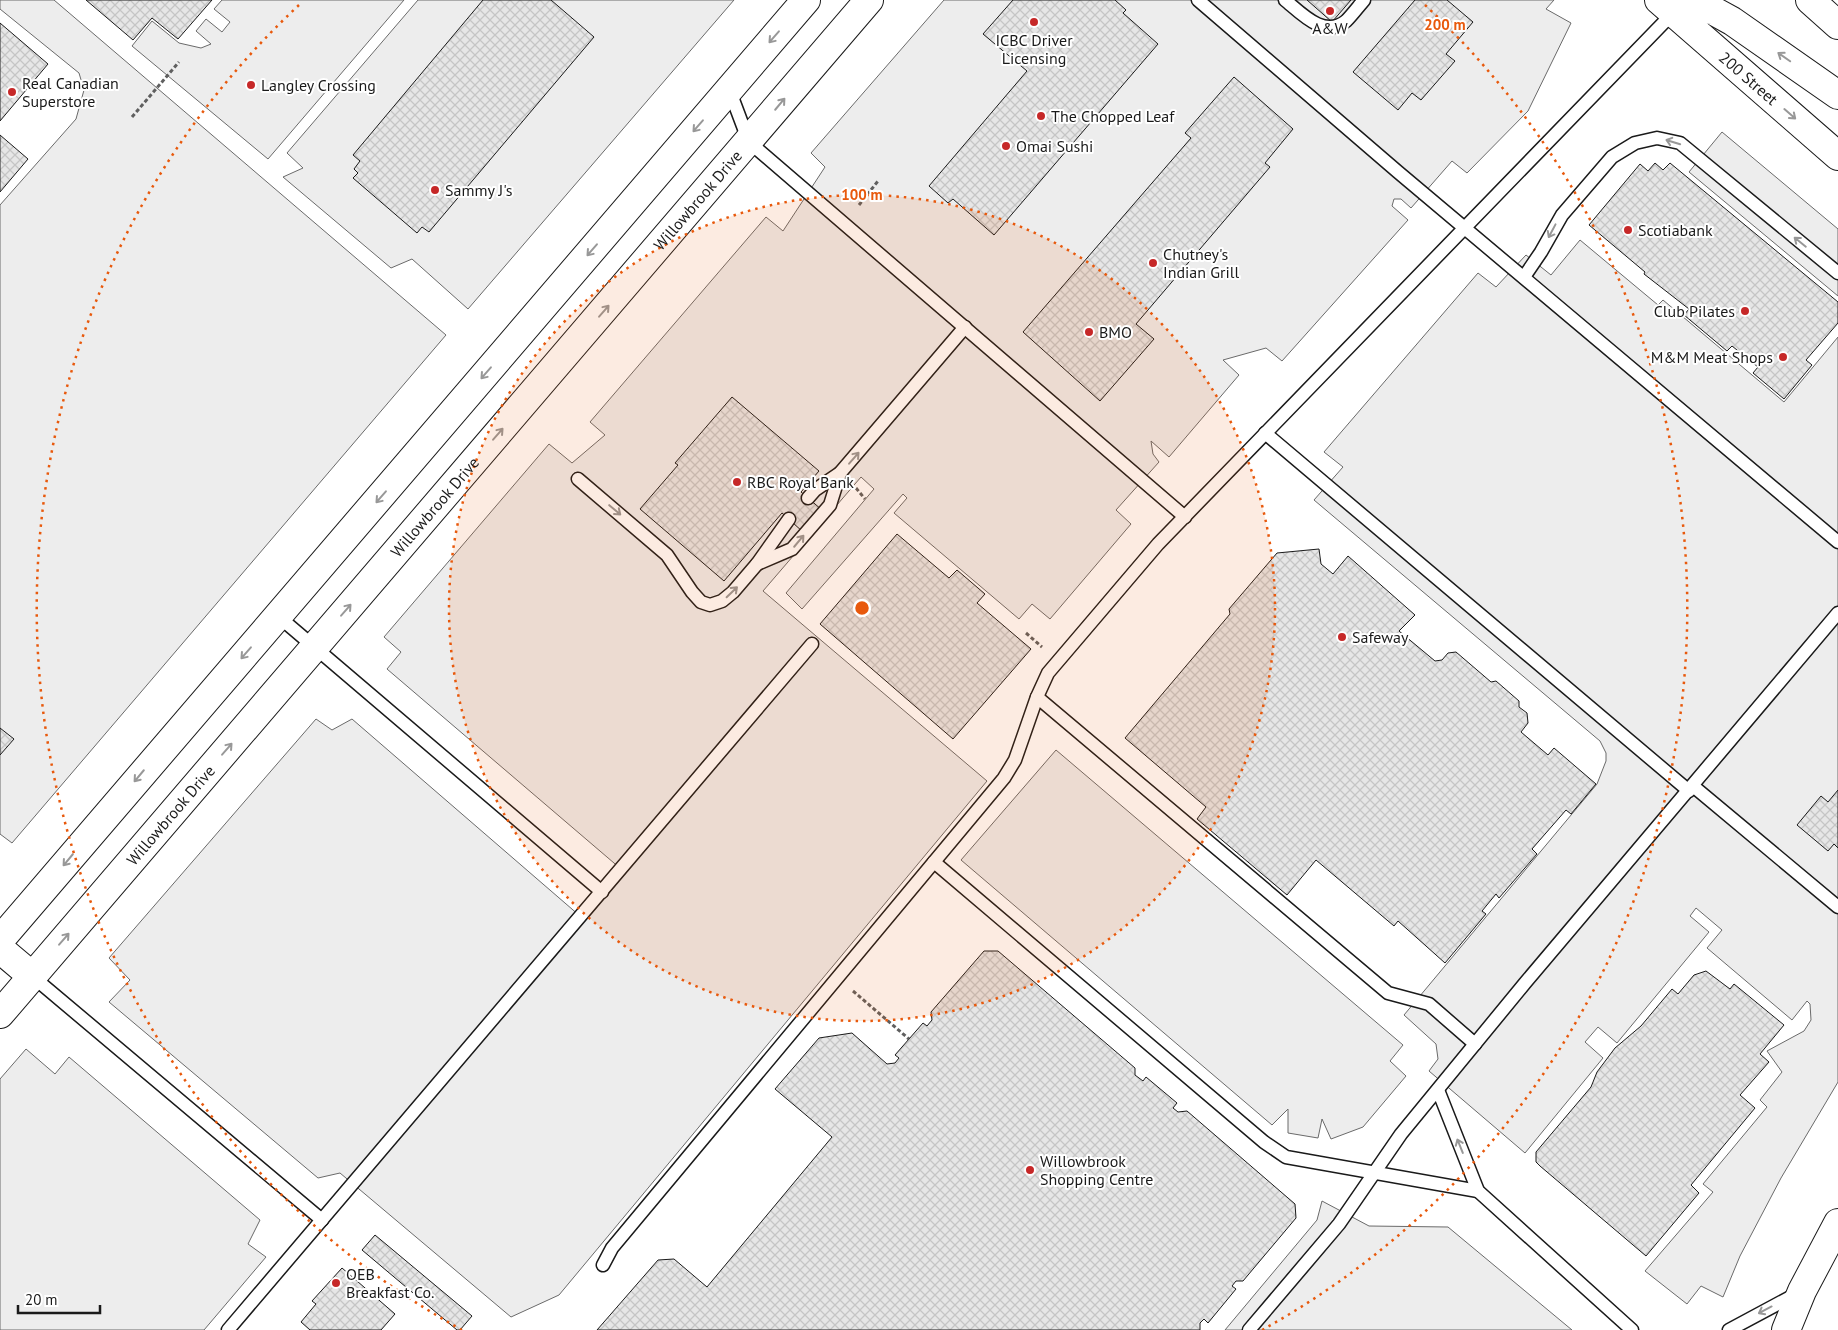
<svg xmlns="http://www.w3.org/2000/svg" width="1838" height="1330" viewBox="0 0 1838 1330" font-family="'PT Sans',sans-serif">
<style>
.parking{fill:#ededed;stroke:#6a6a6a}
.building{fill:url(#building-cross-hatch);stroke:#1a1a1a}
.lines{fill:none;stroke-linecap:round;stroke-linejoin:round}
.lane-casing{stroke:#1a1a1a;stroke-width:15}
.secondary-casing{stroke:#1a1a1a;stroke-width:30}
.primary-casing{stroke:#1a1a1a;stroke-width:30}
.highway-casing{stroke:#1a1a1a;stroke-width:30}
.path{stroke:#5f5f5f;stroke-width:3;stroke-dasharray:4 2.5;stroke-linecap:butt}
.lane{stroke:#fff;stroke-width:12}
.secondary{stroke:#fff;stroke-width:28}
.primary{stroke:#fff;stroke-width:28}
.highway{stroke:#fff;stroke-width:28}
.oneway{stroke:#989898}
.ring{fill:none;stroke:#e8590c;stroke-width:2.5;stroke-dasharray:2.5 5}
.poi-dot{fill:#c62828;stroke:#fff;stroke-width:2}
.labels{text-anchor:middle;stroke-width:4;stroke-linejoin:round;paint-order:stroke}
.poi-label{font-size:16px;fill:#1a1a1a;stroke:#fff;text-anchor:start}
.street-label{font-size:16px;fill:#1a1a1a;stroke:#fff}
.centre{fill:#e8590c;stroke:#fff;stroke-width:2.5}
.ring-label{font-size:15px;text-anchor:middle;font-weight:bold;fill:#e8590c;stroke:#fff;stroke-width:4;stroke-linejoin:round;paint-order:stroke}
</style>
<defs>
<pattern id="building-cross-hatch" width="8" height="8" patternUnits="userSpaceOnUse" patternTransform="scale(1.25)"><rect width="8" height="8" fill="#e6e6e6"/><path d="M0 0l8 8M0 8l8-8" fill="none" stroke="#c5c5c5"/></pattern>
</defs>
<rect width="100%" height="100%" fill="#fff"/>
<g class="parking">
<path d="M 0,0 L 54,0 L 446,335 L 12,843 L 0,834 L 0,205 L 76,119 L 84,90 L 79,73 L 0,9 Z"/>
<path d="M 222,0 L 404,0 L 268,159 L 132,46 L 152,21 L 179,43 L 201,48 L 211,44 L 196,31 L 206,19 L 222,32 L 230,22 L 214,9 Z"/>
<path d="M 418,0 L 734,0 L 468,309 L 412,259 L 391,268 L 283,177 L 303,168 L 287,153 Z"/>
<path d="M 944,0 L 1554,0 L 1546,9 L 1571,23 L 1528,111 L 1467,173 L 1452,161 L 1411,208 L 1401,199 L 1394,199 L 1392,206 L 1408,220 L 1282,361 L 1266,348 L 1223,360 L 1239,375 L 1169,457 L 1151,441 L 1153,454 L 1159,462 L 1116,510 L 1131,524 L 1050,619 L 1032,604 L 1019,619 L 894,513 L 907,498 L 903,494 L 802,609 L 786,593 L 874,489 L 861,477 L 763,591 L 987,781 L 559,1295 L 511,1317 L 340,1173 L 318,1178 L 109,1002 L 130,980 L 109,958 L 316,719 L 332,730 L 352,719 L 580,916 L 621,869 L 387,669 L 401,652 L 384,637 L 549,444 L 572,463 L 605,435 L 590,422 L 766,217 L 783,231 L 825,167 L 811,153 Z"/>
<path d="M 1722,132 L 1838,229 L 1838,296 L 1689,172 Z"/>
<path d="M 1580,240 L 1658,305 L 1663,300 L 1784,402 L 1838,337 L 1838,1082 L 1781,1178 L 1740,1256 L 1723,1297 L 1701,1286 L 1687,1304 L 1645,1271 L 1713,1192 L 1703,1184 L 1767,1107 L 1760,1100 L 1782,1072 L 1767,1051 L 1804,1031 L 1811,1020 L 1810,1004 L 1807,1001 L 1792,1020 L 1707,948 L 1722,930 L 1696,908 L 1690,916 L 1709,932 L 1617,1043 L 1598,1027 L 1585,1042 L 1603,1058 L 1525,1153 L 1429,1071 L 1438,1059 L 1436,1044 L 1404,1015 L 1597,784 L 1606,761 L 1606,753 L 1600,741 L 1314,500 L 1343,467 L 1324,452 L 1478,273 L 1496,287 L 1526,255 L 1551,275 Z"/>
<path d="M 1056,750 L 1403,1045 L 1390,1061 L 1406,1076 L 1363,1127 L 1331,1139 L 1322,1119 L 1318,1138 L 1288,1133 L 1288,1109 L 1272,1125 L 961,860 Z"/>
<path d="M 26,1049 L 55,1074 L 69,1057 L 260,1220 L 248,1244 L 266,1257 L 204,1330 L 0,1330 L 0,1079 Z"/>
<path d="M 1322,1201 L 1369,1226 L 1448,1227 L 1572,1330 L 1225,1330 L 1317,1220 Z"/>
</g>
<g class="building">
<path d="M 86,0 L 212,0 L 178,39 L 152,18 L 133,40 Z"/>
<path d="M 483,0 L 551,0 L 594,37 L 429,232 L 422,227 L 417,233 L 353,178 L 358,173 L 354,169 L 360,161 L 353,155 Z"/>
<path d="M 1013,0 L 1115,0 L 1126,10 L 1123,13 L 1158,44 L 994,235 L 953,199 L 948,203 L 929,186 L 1027,71 L 983,34 Z"/>
<path d="M 1307,0 L 1351,0 L 1332,22 Z"/>
<path d="M 1415,0 L 1447,0 L 1473,22 L 1446,54 L 1455,61 L 1421,100 L 1412,93 L 1398,110 L 1353,72 Z"/>
<path d="M 0,23 L 48,64 L 0,121 Z"/>
<path d="M 1234,77 L 1293,129 L 1265,163 L 1270,167 L 1136,324 L 1154,339 L 1100,401 L 1023,332 L 1191,138 L 1185,133 Z"/>
<path d="M 0,135 L 28,159 L 0,192 Z"/>
<path d="M 1655,163 L 1663,170 L 1670,163 L 1838,302 L 1838,323 L 1806,360 L 1812,365 L 1784,399 L 1753,373 L 1758,367 L 1732,346 L 1727,351 L 1684,315 L 1689,309 L 1644,274 L 1645,272 L 1589,225 L 1640,164 L 1648,171 Z"/>
<path d="M 732,397 L 819,471 L 801,492 L 822,510 L 803,532 L 782,513 L 724,581 L 640,509 L 678,465 L 675,463 Z"/>
<path d="M 897,534 L 949,578 L 957,570 L 985,594 L 977,603 L 1031,649 L 953,739 L 820,624 Z"/>
<path d="M 1319,549 L 1321,564 L 1333,574 L 1348,556 L 1415,615 L 1399,631 L 1435,661 L 1442,660 L 1448,653 L 1456,652 L 1491,682 L 1496,681 L 1519,701 L 1519,707 L 1527,713 L 1528,723 L 1521,732 L 1548,755 L 1554,748 L 1596,784 L 1571,814 L 1566,810 L 1532,849 L 1537,854 L 1499,898 L 1496,894 L 1482,911 L 1486,914 L 1445,963 L 1398,921 L 1394,926 L 1316,860 L 1287,895 L 1197,819 L 1206,807 L 1125,738 L 1230,614 L 1229,609 L 1277,553 Z"/>
<path d="M 0,728 L 14,739 L 0,755 Z"/>
<path d="M 1838,790 L 1838,848 L 1834,844 L 1828,851 L 1797,825 L 1821,796 L 1828,802 Z"/>
<path d="M 984,951 L 998,951 L 1135,1068 L 1135,1075 L 1143,1081 L 1146,1077 L 1177,1103 L 1173,1108 L 1178,1112 L 1187,1111 L 1295,1204 L 1296,1218 L 1243,1281 L 1236,1281 L 1232,1286 L 1236,1289 L 1208,1323 L 1204,1319 L 1200,1323 L 1200,1330 L 597,1330 L 658,1260 L 674,1259 L 707,1287 L 832,1137 L 775,1089 L 819,1038 L 852,1033 L 887,1064 L 895,1063 L 899,1058 L 895,1055 L 923,1023 L 927,1026 L 932,1020 L 931,1012 Z"/>
<path d="M 1706,971 L 1730,989 L 1734,984 L 1784,1025 L 1760,1054 L 1769,1062 L 1740,1095 L 1755,1108 L 1691,1185 L 1699,1193 L 1646,1256 L 1540,1166 L 1536,1162 L 1536,1152 L 1591,1087 L 1597,1072 L 1615,1048 L 1641,1026 L 1672,989 L 1678,994 L 1694,975 Z"/>
<path d="M 375,1235 L 472,1316 L 460,1330 L 457,1330 L 362,1250 Z"/>
<path d="M 342,1268 L 395,1314 L 381,1330 L 310,1330 L 301,1322 L 316,1304 L 312,1301 Z"/>
</g>
<g class="lines">
<g class="lane-casing">
<g id="lane">
<path d="M 1198,0 L 1398,172 L 1838,542"/>
<path d="M 1285,0 C 1301,13 1324,39 1346,21 C 1352,15 1358,7 1364,0"/>
<path d="M 729,89 L 749,142 L 1185,517"/>
<path d="M 1524,277 L 1541,252 L 1562,215 L 1612,157 L 1635,143 L 1657,138 L 1680,143 L 1838,273"/>
<path d="M 1265,433 L 1689,791"/>
<path d="M 578,479 L 667,555 L 692,592 L 701,602 L 710,605 L 722,601 L 733,592 L 757,564 L 789,519"/>
<path d="M 808,498 L 815,490 L 840,473 L 965,327"/>
<path d="M 757,564 L 792,549 L 830,505 L 840,473"/>
<path d="M 278,616 L 602,892"/>
<path d="M 1037,697 L 1388,993 L 1429,1004 L 1475,1044"/>
<path d="M 1693,786 L 1838,907"/>
<path d="M 934,862 L 1264,1142 L 1286,1157 L 1478,1191"/>
<path d="M 32,976 L 322,1220"/>
<path d="M 1438,1090 L 1478,1191 L 1632,1330"/>
<path d="M 603,1265 L 612,1248 L 1004,778 L 1015,760 L 1037,697 L 1048,673 L 1158,544 L 1673,13"/>
<path d="M 228,1330 L 812,644"/>
<path d="M 1249,1330 L 1339,1224 L 1401,1134 L 1525,983 L 1838,613"/>
<path d="M 1729,1330 L 1798,1293"/>
</g>
</g>
<g class="secondary-casing">
<g id="secondary">
<path d="M 0,940 L 806,0"/>
<path d="M 0,949 L 32,976"/>
<path id="s1" d="M 0,1014 L 869,0"/>
</g>
</g>
<g class="primary-casing">
<g id="primary">
<path id="s2" d="M 1659,0 L 1838,156"/>
<path d="M 1810,0 L 1838,25"/>
<path d="M 1673,13 L 1697,9 L 1712,10 L 1732,21 L 1838,95"/>
</g>
</g>
<g class="highway-casing">
<path id="highway" d="M 1786,1330 L 1802,1291 L 1838,1223"/>
</g>
<g class="path">
<path d="M 132,117 L 179,62"/>
<path d="M 859,205 L 878,181"/>
<path d="M 856,488 L 865,499"/>
<path d="M 1026,633 L 1042,647"/>
<path d="M 853,991 L 909,1039"/>
</g>
<use href="#lane" class="lane"/>
<use href="#secondary" class="secondary"/>
<use href="#primary" class="primary"/>
<use href="#highway" class="highway"/>
</g>
<defs><path id="oneway-shaft" d="M-6 0H5M1.5-3L5.5 0L1.5 3" fill="none" stroke-width="1.6" stroke-linecap="round" stroke-linejoin="round" transform="scale(1.25)"/></defs>
<g class="oneway">
<use href="#oneway-shaft" transform="translate(774 37) rotate(131)"/>
<use href="#oneway-shaft" transform="translate(1784 57) rotate(-145)"/>
<use href="#oneway-shaft" transform="translate(780 104) rotate(-50)"/>
<use href="#oneway-shaft" transform="translate(1790 114) rotate(41)"/>
<use href="#oneway-shaft" transform="translate(698 126) rotate(131)"/>
<use href="#oneway-shaft" transform="translate(1673 142) rotate(-163)"/>
<use href="#oneway-shaft" transform="translate(1552 231) rotate(118)"/>
<use href="#oneway-shaft" transform="translate(1800 242) rotate(-141)"/>
<use href="#oneway-shaft" transform="translate(592 250) rotate(131)"/>
<use href="#oneway-shaft" transform="translate(604 311) rotate(-49)"/>
<use href="#oneway-shaft" transform="translate(486 373) rotate(131)"/>
<use href="#oneway-shaft" transform="translate(498 434) rotate(-49)"/>
<use href="#oneway-shaft" transform="translate(854 458) rotate(-49)"/>
<use href="#oneway-shaft" transform="translate(381 497) rotate(131)"/>
<use href="#oneway-shaft" transform="translate(615 510) rotate(40)"/>
<use href="#oneway-shaft" transform="translate(799 541) rotate(-50)"/>
<use href="#oneway-shaft" transform="translate(732 592) rotate(-44)"/>
<use href="#oneway-shaft" transform="translate(346 610) rotate(-49)"/>
<use href="#oneway-shaft" transform="translate(246 653) rotate(131)"/>
<use href="#oneway-shaft" transform="translate(227 749) rotate(-49)"/>
<use href="#oneway-shaft" transform="translate(139 776) rotate(130)"/>
<use href="#oneway-shaft" transform="translate(68 860) rotate(130)"/>
<use href="#oneway-shaft" transform="translate(64 939) rotate(-49)"/>
<use href="#oneway-shaft" transform="translate(1460 1146) rotate(-112)"/>
<use href="#oneway-shaft" transform="translate(1765 1310) rotate(152)"/>
</g>
<circle cx="862" cy="608" r="413" fill="#e8590c" fill-opacity=".12"/>
<g class="ring">
<circle cx="862" cy="608" r="413"/>
<path d="M462 1330A825 825 0 0 1 299 5M1425 5A825 825 0 0 1 1262 1330"/>
</g>
<g class="poi-dot">
<circle cx="1330" cy="11" r="5"/>
<circle cx="1034" cy="22" r="5"/>
<circle cx="251" cy="85" r="5"/>
<circle cx="12" cy="92" r="5"/>
<circle cx="1041" cy="116" r="5"/>
<circle cx="1006" cy="146" r="5"/>
<circle cx="435" cy="190" r="5"/>
<circle cx="1628" cy="230" r="5"/>
<circle cx="1153" cy="263" r="5"/>
<circle cx="1745" cy="311" r="5"/>
<circle cx="1089" cy="332" r="5"/>
<circle cx="1783" cy="357" r="5"/>
<circle cx="737" cy="482" r="5"/>
<circle cx="1342" cy="637" r="5"/>
<circle cx="1030" cy="1170" r="5"/>
<circle cx="336" cy="1283" r="5"/>
</g>
<g class="labels">
<g class="poi-label">
<text x="1330" y="34" text-anchor="middle">A&amp;W</text>
<text x="1034" y="46" text-anchor="middle">ICBC Driver<tspan x="1034" dy="18">Licensing</tspan></text>
<text x="22" y="89">Real Canadian<tspan x="22" dy="18">Superstore</tspan></text>
<text x="261" y="91">Langley Crossing</text>
<text x="1051" y="122">The Chopped Leaf</text>
<text x="1016" y="152">Omai Sushi</text>
<text x="445" y="196">Sammy J's</text>
<text x="1638" y="236">Scotiabank</text>
<text x="1163" y="260">Chutney's<tspan x="1163" dy="18">Indian Grill</tspan></text>
<text x="1735" y="317" text-anchor="end">Club Pilates</text>
<text x="1099" y="338">BMO</text>
<text x="1773" y="363" text-anchor="end">M&amp;M Meat Shops</text>
<text x="747" y="488">RBC Royal Bank</text>
<text x="1352" y="643">Safeway</text>
<text x="1040" y="1167">Willowbrook<tspan x="1040" dy="18">Shopping Centre</tspan></text>
<text x="346" y="1280">OEB<tspan x="346" dy="18">Breakfast Co.</tspan></text>
</g>
<g class="street-label">
<text dy="6" stroke="none"><textPath href="#s2" startOffset="119">200 Street</textPath></text>
<text dy="6" stroke="none"><textPath href="#s1" startOffset="1072">Willowbrook Drive</textPath></text>
<text dy="6" stroke="none"><textPath href="#s1" startOffset="668">Willowbrook Drive</textPath></text>
<text dy="6" stroke="none"><textPath href="#s1" startOffset="262">Willowbrook Drive</textPath></text>
</g>
</g>
<circle cx="862" cy="608" r="8" class="centre"/>
<g class="ring-label">
<text x="1445" y="30">200 m</text>
<text x="862" y="200">100 m</text>
</g>
<path d="M18 1305v8h82v-8" fill="none" stroke="#1a1a1a" stroke-width="2.5"/>
<text x="25" y="1305" font-size="15" fill="#1a1a1a" stroke="#ffffff" stroke-width="4" paint-order="stroke">20 m</text>
</svg>
